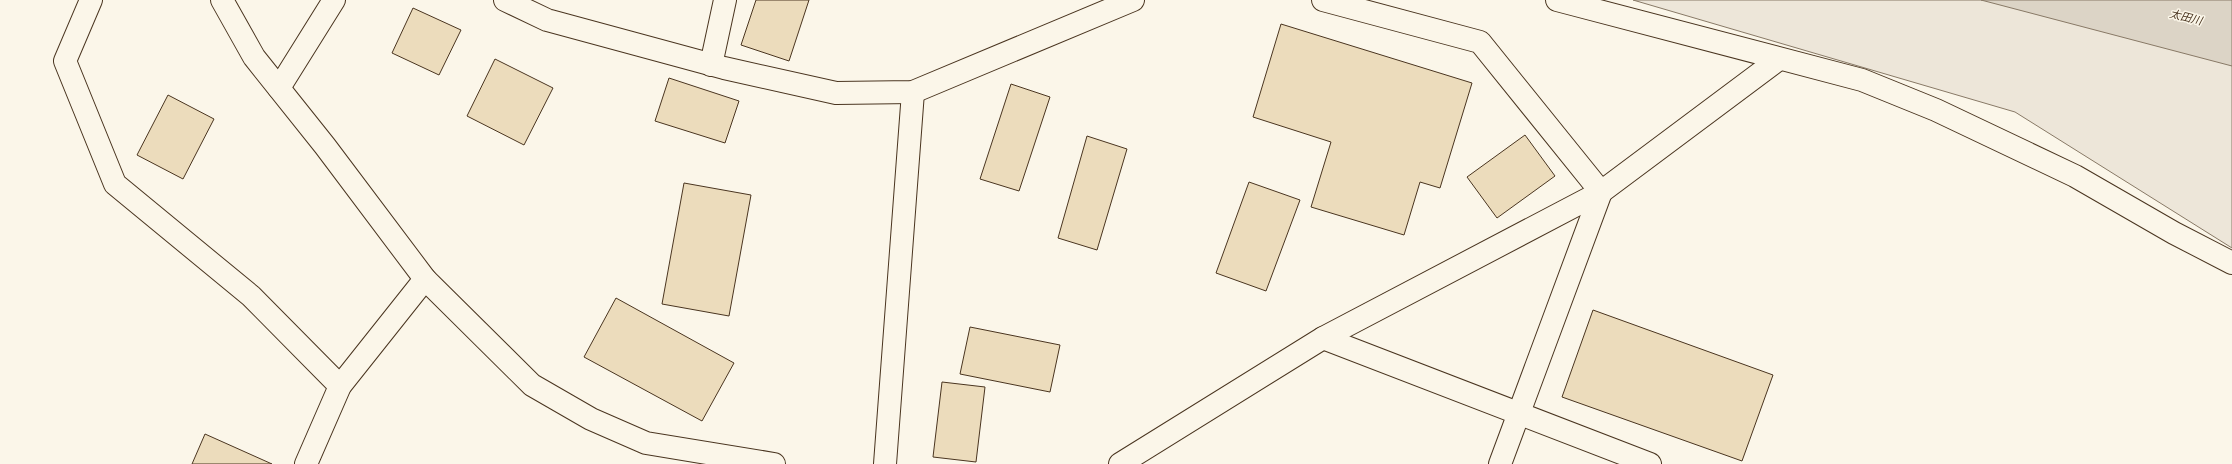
<svg xmlns="http://www.w3.org/2000/svg" width="2232" height="464" viewBox="0 0 2232 464" font-family="Overpass,'Noto Sans JP',sans-serif">
<style>
.green{fill:#ede6d9;stroke:#887966}
.water{fill:#dcd4c6;stroke:#887966}
.building{fill:#ecdcbc;stroke:#4a3520}
.lines{fill:none;stroke-linecap:round;stroke-linejoin:round}
.street-casing{stroke:#4a3520;stroke-width:24}
.street{stroke:#fbf6e9;stroke-width:22}
.labels{text-anchor:middle;stroke-width:3;stroke-linejoin:round;paint-order:stroke}
.water-label{font-size:11px;font-style:italic;fill:#4a3520;stroke:#fbf6e9}
</style>
<rect width="100%" height="100%" fill="#fbf6e9"/>
<path class="green" d="M 1633,0 L 2232,0 L 2232,248 L 2015,112 Z"/>
<path class="water" d="M 1981,0 L 2232,0 L 2232,66 Z"/>
<g class="building">
<path d="M 756,0 L 809,0 L 789,61 L 741,45 Z"/>
<path d="M 413,8 L 461,30 L 439,75 L 392,53 Z"/>
<path d="M 1281,24 L 1472,83 L 1440,188 L 1420,182 L 1404,235 L 1311,207 L 1331,142 L 1253,117 Z"/>
<path d="M 495,59 L 553,88 L 524,145 L 467,116 Z"/>
<path d="M 669,78 L 739,101 L 725,143 L 655,121 Z"/>
<path d="M 1011,84 L 1050,97 L 1019,191 L 980,179 Z"/>
<path d="M 168,95 L 214,119 L 183,179 L 137,155 Z"/>
<path d="M 1525,135 L 1555,176 L 1497,218 L 1467,177 Z"/>
<path d="M 1087,136 L 1127,149 L 1097,250 L 1058,238 Z"/>
<path d="M 1249,182 L 1300,200 L 1266,291 L 1216,273 Z"/>
<path d="M 684,183 L 751,195 L 729,316 L 662,304 Z"/>
<path d="M 616,298 L 734,363 L 702,421 L 584,357 Z"/>
<path d="M 1593,310 L 1773,375 L 1742,461 L 1562,397 Z"/>
<path d="M 970,327 L 1060,345 L 1050,392 L 960,374 Z"/>
<path d="M 942,382 L 985,387 L 976,462 L 933,457 Z"/>
<path d="M 205,434 L 272,464 L 192,464 Z"/>
</g>
<g class="lines">
<g class="street-casing">
<g id="street">
<path d="M 91,0 L 65,61 L 115,184 L 251,296 L 340,386"/>
<path d="M 222,0 L 254,57 L 325,146 L 425,279 L 532,385 L 591,419 L 646,443 L 774,464"/>
<path d="M 505,0 L 547,20 L 724,68 L 836,93 L 913,92 L 1133,0"/>
<path d="M 1323,0 L 1480,42 L 1601,192 L 1500,464"/>
<path d="M 1557,0 L 1862,80 L 1936,110 L 2075,176 L 2174,233 L 2232,263"/>
<path d="M 711,65 L 725,0"/>
<path d="M 279,88 L 334,0"/>
<path d="M 1323,338 L 1650,464"/>
<path d="M 306,464 L 340,386 L 425,279"/>
<path d="M 885,464 L 913,92"/>
<path d="M 1120,464 L 1323,338 L 1601,192 L 1779,59"/>
</g>
</g>
<use href="#street" class="street"/>
</g>
<g class="labels">
<g class="water-label">
<text transform="translate(2186 17) rotate(14)" y="4">太田川</text>
</g>
</g>
</svg>
